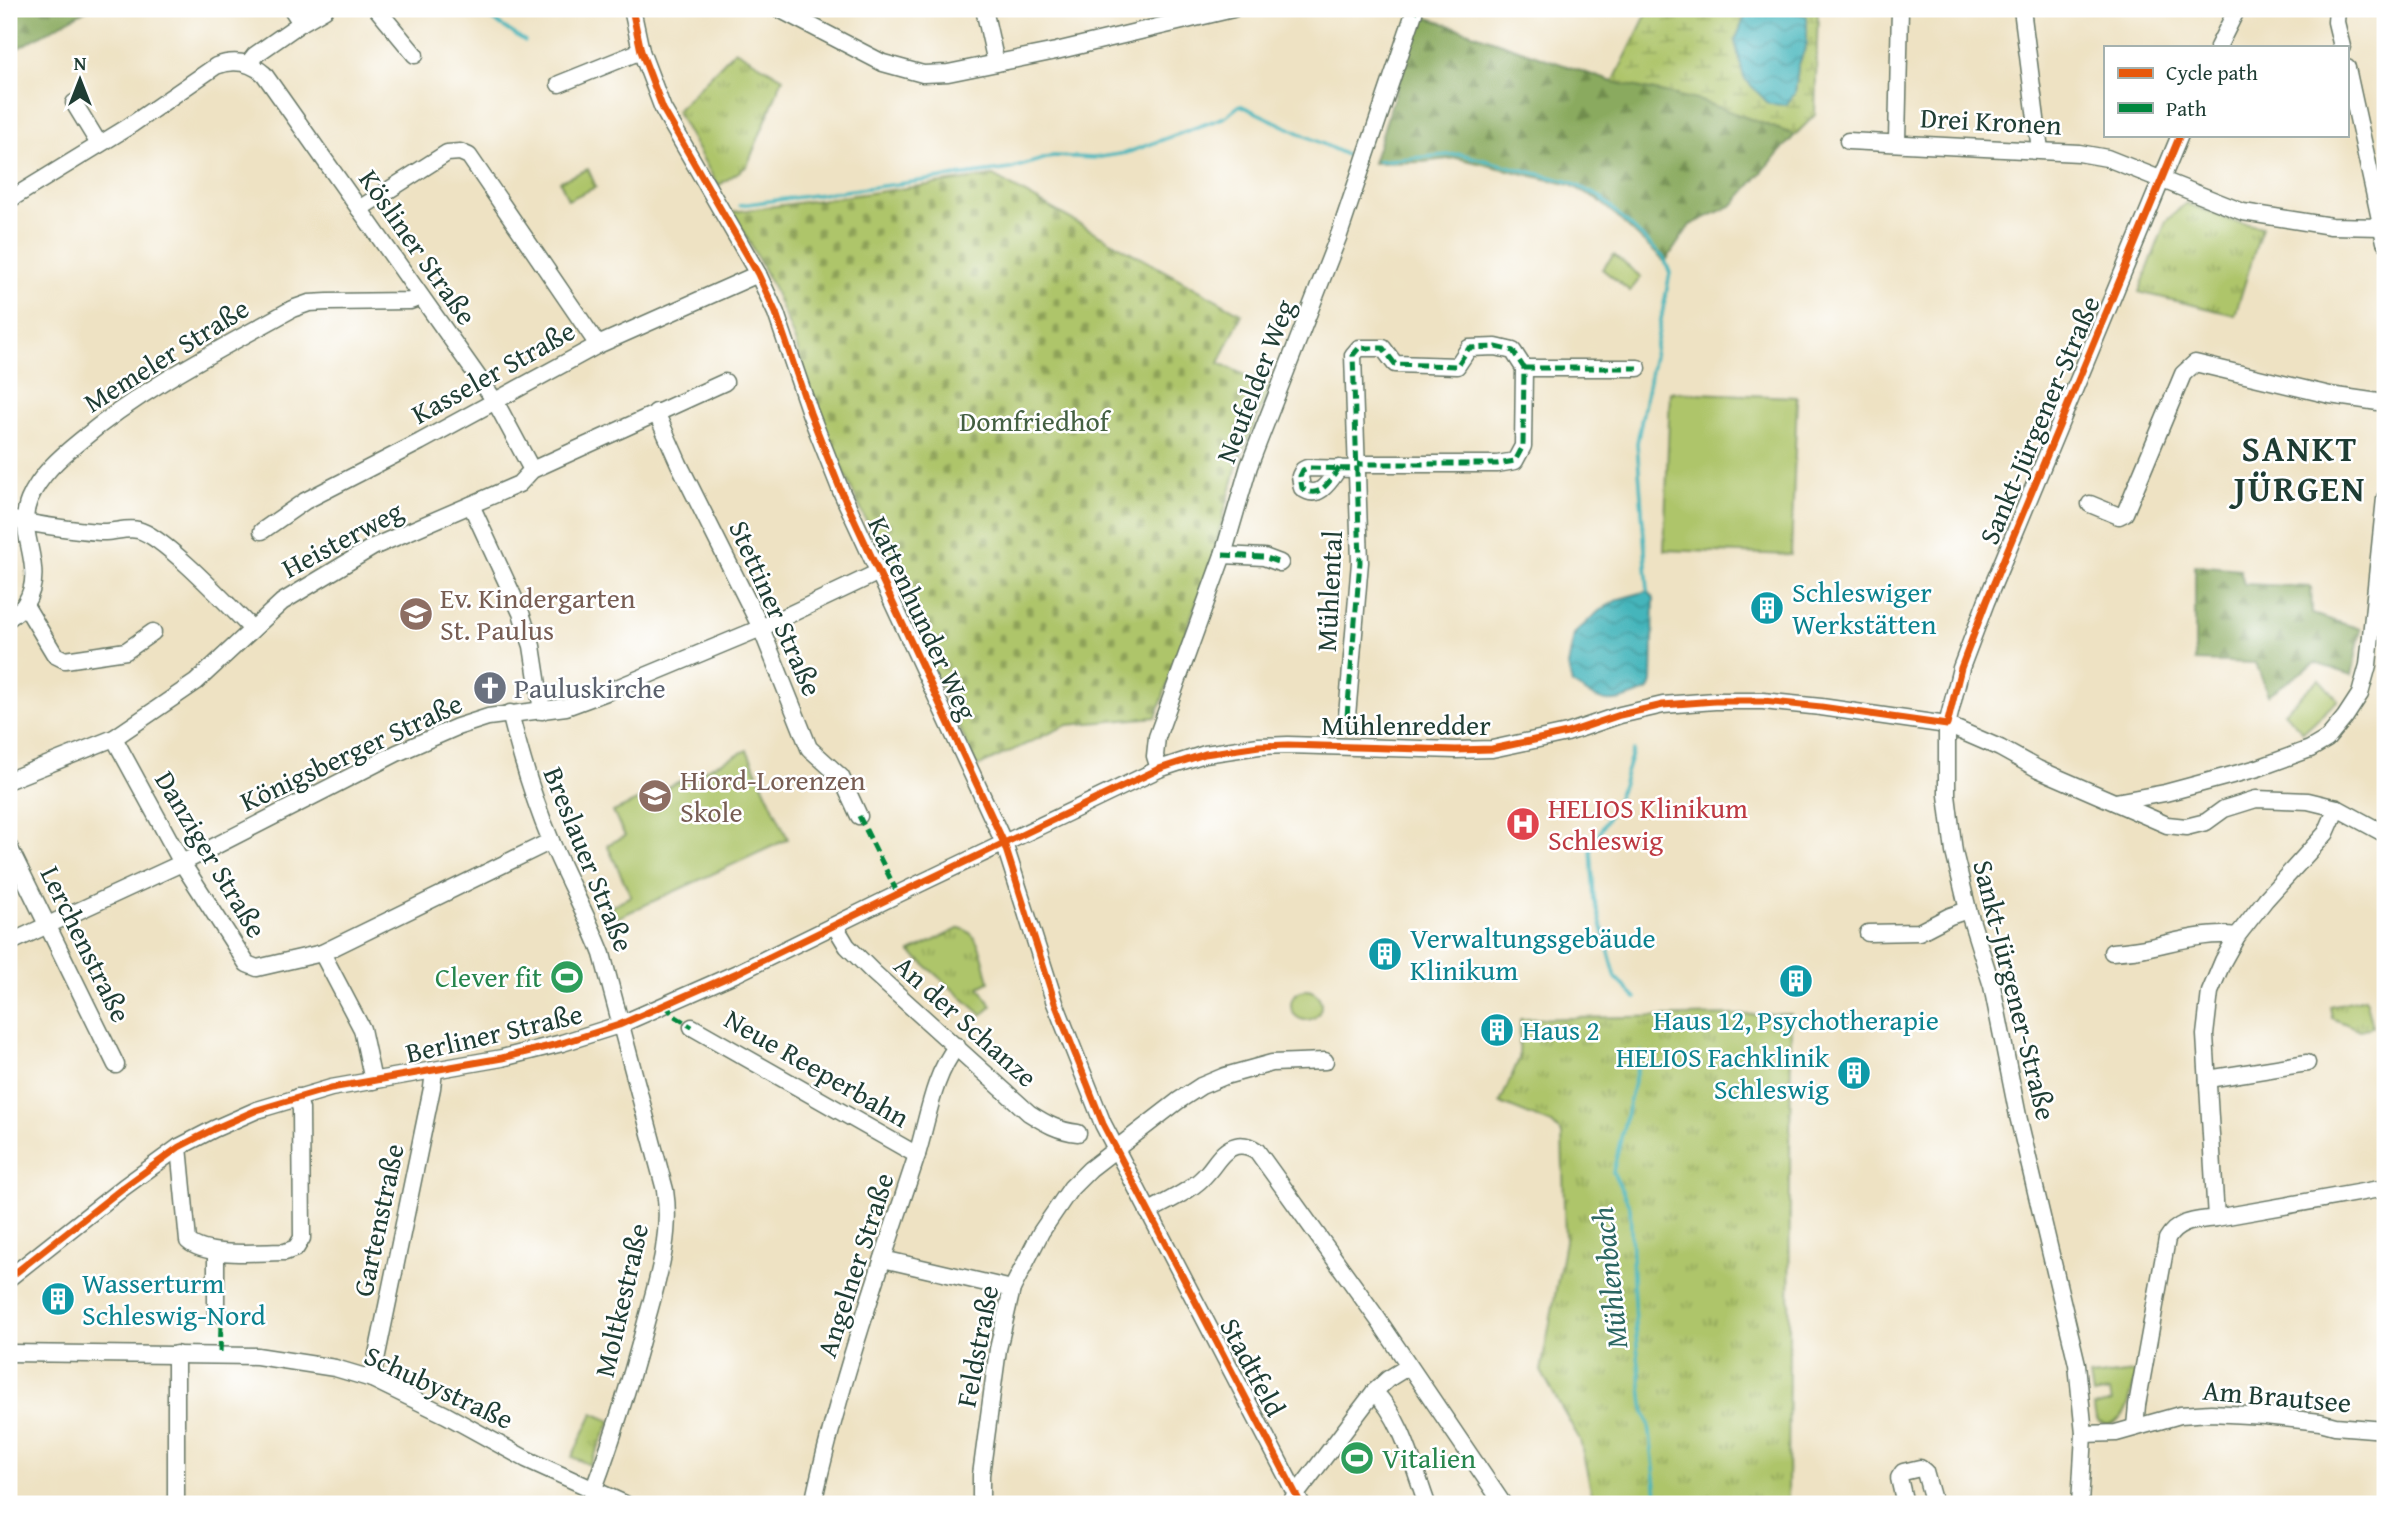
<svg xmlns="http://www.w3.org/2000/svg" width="2394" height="1513" viewBox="0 0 2394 1513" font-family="'Gentium Book Plus',serif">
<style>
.grass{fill:#aec56a;stroke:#66814f;stroke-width:2}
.forest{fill:url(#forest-firs);stroke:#547449;stroke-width:2}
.wetland{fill:url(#wetland-marsh);stroke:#66814f;stroke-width:2}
.cemetery{fill:url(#cemetery-stones);stroke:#66814f;stroke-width:2}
.park{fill:url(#park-tufts);stroke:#66814f;stroke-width:2}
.water{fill:url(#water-waves);stroke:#327978;stroke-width:2}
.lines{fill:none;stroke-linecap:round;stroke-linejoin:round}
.stream{stroke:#45b5bb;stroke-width:3.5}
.minor-casing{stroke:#677766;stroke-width:19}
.minor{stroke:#fff;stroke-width:16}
.quiet{stroke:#00873e;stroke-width:5;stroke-dasharray:10 5;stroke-linecap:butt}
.cycleway-casing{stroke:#fff;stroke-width:11}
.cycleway{stroke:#e8590c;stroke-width:7}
.labels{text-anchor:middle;stroke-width:5;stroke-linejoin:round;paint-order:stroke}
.street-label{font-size:28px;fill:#1f3d34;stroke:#fff}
.park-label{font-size:28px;fill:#435f42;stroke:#fff}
.culture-label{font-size:28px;fill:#0d838f;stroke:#fff;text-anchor:start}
.education-label{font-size:28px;fill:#785e54;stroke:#fff;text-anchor:start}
.worship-label{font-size:28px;fill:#5b616d;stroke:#fff;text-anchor:start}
.health-label{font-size:28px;fill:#be3a42;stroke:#fff;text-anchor:start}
.leisure-label{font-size:28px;fill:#27864d;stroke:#fff;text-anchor:end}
.water-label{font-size:30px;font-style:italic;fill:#2c6763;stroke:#fff}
.district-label{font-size:35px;font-weight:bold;letter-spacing:2px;fill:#1f3d34;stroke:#fff}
</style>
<defs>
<pattern id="forest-firs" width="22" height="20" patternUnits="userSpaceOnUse" patternTransform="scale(1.75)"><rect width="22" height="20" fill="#8aaa5e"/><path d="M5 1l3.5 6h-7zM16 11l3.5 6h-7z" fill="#708c4e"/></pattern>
<pattern id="wetland-marsh" width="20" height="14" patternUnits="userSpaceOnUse" patternTransform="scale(1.75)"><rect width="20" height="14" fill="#aec56a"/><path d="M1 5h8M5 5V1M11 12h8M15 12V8" fill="none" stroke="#8da158"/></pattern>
<pattern id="cemetery-stones" width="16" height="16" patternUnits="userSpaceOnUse" patternTransform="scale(1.75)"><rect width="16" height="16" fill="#aec56a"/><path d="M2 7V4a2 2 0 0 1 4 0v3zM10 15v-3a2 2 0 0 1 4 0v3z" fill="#8da158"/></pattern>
<pattern id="park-tufts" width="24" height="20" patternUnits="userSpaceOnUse" patternTransform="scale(1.75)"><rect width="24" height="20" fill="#aec56a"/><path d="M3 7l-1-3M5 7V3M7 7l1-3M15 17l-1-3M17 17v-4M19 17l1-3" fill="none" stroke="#8da158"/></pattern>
<pattern id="water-waves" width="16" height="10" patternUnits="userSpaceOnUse" patternTransform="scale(1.75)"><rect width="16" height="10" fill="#45b5bb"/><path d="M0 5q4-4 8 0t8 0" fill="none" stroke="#399499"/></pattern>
</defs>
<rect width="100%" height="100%" fill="#fff"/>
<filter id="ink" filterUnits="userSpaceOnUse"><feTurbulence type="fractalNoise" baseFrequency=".0143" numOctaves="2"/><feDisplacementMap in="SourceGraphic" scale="14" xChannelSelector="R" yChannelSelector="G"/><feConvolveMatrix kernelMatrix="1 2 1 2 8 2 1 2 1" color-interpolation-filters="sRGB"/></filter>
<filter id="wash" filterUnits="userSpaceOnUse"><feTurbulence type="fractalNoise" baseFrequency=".00686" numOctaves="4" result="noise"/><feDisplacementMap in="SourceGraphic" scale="28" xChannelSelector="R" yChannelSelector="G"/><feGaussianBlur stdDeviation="1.57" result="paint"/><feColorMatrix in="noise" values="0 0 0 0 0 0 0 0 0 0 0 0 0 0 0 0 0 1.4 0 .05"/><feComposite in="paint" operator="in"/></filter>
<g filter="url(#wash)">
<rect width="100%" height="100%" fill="#eee2c3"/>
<g class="grass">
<path d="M 1614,255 L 1641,277 L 1630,291 L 1602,269 Z"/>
<path d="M 1670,392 L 1797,397 L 1791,555 L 1664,550 Z"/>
<path d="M 2319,679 L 2338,700 L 2303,732 L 2284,712 Z"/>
<path d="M 747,750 L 788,839 L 617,918 L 611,906 L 631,896 L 607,845 L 625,836 L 613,812 Z"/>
<circle cx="1306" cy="1005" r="15"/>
<path d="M 2136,1372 C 2133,1387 2128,1429 2104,1424 C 2095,1422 2095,1415 2094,1407 L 2112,1402 L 2110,1392 L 2093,1395 L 2090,1377 Z"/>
</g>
<g class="forest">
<path d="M 9,9 L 88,9 L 9,53 Z"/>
<path d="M 1420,15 L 1613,82 L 1698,100 L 1795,135 L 1733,205 L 1690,225 L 1665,262 L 1599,200 L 1571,185 L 1457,158 L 1422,162 L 1373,163 Z"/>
<path d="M 2195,565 L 2240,569 L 2244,584 L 2311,587 L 2312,614 L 2361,629 L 2352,675 L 2315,663 L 2268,695 L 2256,663 L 2195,661 Z"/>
</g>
<path class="wetland" d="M 1649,9 L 1748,9 L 1747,13 L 1795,93 L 1798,67 L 1806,43 L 1807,17 L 1782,9 L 1818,9 L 1815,115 L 1795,135 L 1698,100 L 1613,82 Z"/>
<path class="cemetery" d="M 993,176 L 1242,314 L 1219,363 L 1270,387 L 1237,466 L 1212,558 L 1156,717 L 1067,725 L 977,767 L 816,410 L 795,341 L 772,285 L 733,212 Z"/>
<g class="park">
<path d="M 735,50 L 783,78 L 747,166 L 718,186 L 676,111 Z"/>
<path d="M 588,169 L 596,187 L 568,200 L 560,181 Z"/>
<path d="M 2186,203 L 2230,220 L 2262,227 L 2235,315 L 2139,292 L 2166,221 Z"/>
<path d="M 960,928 C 981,932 984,964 989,982 L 979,987 L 992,1006 L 982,1015 L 910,952 Z"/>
<path d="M 2365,998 L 2372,1027 L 2360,1030 L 2332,1018 L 2330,1006 Z"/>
<path d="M 1791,1014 L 1788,1504 L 1594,1504 L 1580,1440 L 1541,1371 L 1565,1241 L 1562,1134 L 1552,1124 L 1500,1103 L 1519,1059 L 1520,1019 Z"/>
<path d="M 593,1413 L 611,1421 L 590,1465 L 572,1457 Z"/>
</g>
<g class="water">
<path d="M 1748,9 L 1782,9 L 1807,16 L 1807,43 L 1798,67 L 1795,93 L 1786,105 L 1769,104 L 1744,78 L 1735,41 Z"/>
<path d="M 1648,591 L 1654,598 L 1652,682 L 1649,690 C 1609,705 1609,707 1572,684 L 1568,666 L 1574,634 L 1599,611 L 1619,599 Z"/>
</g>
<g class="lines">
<g class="stream">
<path d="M 476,9 L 525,41"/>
<path d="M 1377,161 L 1460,154 L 1570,182 L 1600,197 L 1664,258 L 1670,273 L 1637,443 L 1648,591"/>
<path d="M 740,205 L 1010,169 L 1053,156 L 1094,158 L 1126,153 L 1225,117 L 1240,105 L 1357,160"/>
<path d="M 1633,751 L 1618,798 L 1591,849 L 1594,898 L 1616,978 L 1636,998"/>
<path d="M 1641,1052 L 1613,1172 L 1630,1207 L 1635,1326 L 1643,1405 L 1649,1425 L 1658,1504"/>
</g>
</g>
</g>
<g filter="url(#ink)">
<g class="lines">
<g class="minor-casing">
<g id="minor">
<path d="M 377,9 L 415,55"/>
<path d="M 632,9 L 641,51 L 663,109 L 758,274 L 776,313 L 810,413 L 841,491 L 1004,843 L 1055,1003 L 1103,1124 L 1301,1504"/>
<path d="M 779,9 L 883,63 L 923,74 L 948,73 L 1056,51 L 1233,9"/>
<path d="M 984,9 L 996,63"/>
<path d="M 2022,9 L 2040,150"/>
<path d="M 2337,9 L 2336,22 L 2342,47"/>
<path d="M 301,23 L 325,9"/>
<path d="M 2218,47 L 2237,9"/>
<path d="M 248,64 L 255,55 L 301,23 L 292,9"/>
<path d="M 2347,68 L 2385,242"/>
<path d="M 559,84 L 641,51"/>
<path d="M 74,103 L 99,144"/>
<path d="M 1848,141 L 2079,153 L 2107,158 L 2243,212 L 2331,226 L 2382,227"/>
<path d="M 1897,141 L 1900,9"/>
<path d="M 9,200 L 128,127 L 216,66 C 234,59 250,62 264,74 L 495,401 L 532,470"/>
<path d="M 359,209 L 447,153 L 460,152 L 469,156 L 598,345"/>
<path d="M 1524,368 L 1638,368"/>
<path d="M 656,412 L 679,464 L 761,628 L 809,748 L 841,777 L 859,816"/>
<path d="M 1339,468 C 1330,481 1319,501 1302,488 L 1300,476 L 1303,470 L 1307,468 L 1357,469"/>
<path d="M 2090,504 L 2119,516 L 2125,513 L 2183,374 L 2195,363 L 2330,395 L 2385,403"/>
<path d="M 471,505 L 521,613 L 532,646 L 542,711"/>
<path d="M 9,519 C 39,525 70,530 100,532 C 112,533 127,527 138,530 C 164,536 230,607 252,629"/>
<path d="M 262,531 L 305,501 L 420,442 L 598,345 L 758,274"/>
<path d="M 1223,555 L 1264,557 L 1280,563"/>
<path d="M 25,605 L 55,655 L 65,660 L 126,651 L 153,632"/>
<path d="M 9,618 C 14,614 22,609 25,604 C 48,568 15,533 29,500 C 40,475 59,458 80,441 C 144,387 219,350 292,309 L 309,303 L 328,302 L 410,301 L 421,297"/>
<path d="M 510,713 C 521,757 533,799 551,841 C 567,879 587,915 602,954 L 665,1190 C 672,1236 658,1278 646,1322 C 631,1379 614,1435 593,1491 L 591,1504"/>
<path d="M 1347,716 L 1360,562 L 1353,355 L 1359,348 L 1383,348 L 1395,364 L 1457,366 L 1469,348 L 1496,347 L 1513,351 L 1524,368 L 1523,446 L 1515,461 L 1497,464 L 1357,464"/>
<path d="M 114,738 L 182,863 L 247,964 L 257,968 L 322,953 L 551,841"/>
<path d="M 1159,769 L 1155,756 L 1157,737 L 1223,555 L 1249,466 L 1339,235 L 1414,13 L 1411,9"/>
<path d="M 9,780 L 114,738 L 196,682 L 282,602 L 373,547 L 519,484 L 532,470 L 725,382"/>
<path d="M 2115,802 L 2165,793 L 2258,768 L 2310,749 L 2327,739 L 2345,717 L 2360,694 L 2368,665 L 2385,498"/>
<path d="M 9,847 L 116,1065"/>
<path d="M 835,926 L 847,946 L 874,973 L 1029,1113 C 1045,1123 1058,1131 1078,1133"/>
<path d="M 1868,933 L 1919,932 L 1950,916 L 1968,910"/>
<path d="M 9,943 L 182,863 L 397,753 L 457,727 L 488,717 L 566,707 L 612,690 L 761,628 L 879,572"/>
<path d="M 2112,952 C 2125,951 2138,950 2150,947 C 2179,941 2207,932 2237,936"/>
<path d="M 322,953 L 362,1029 L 373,1081"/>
<path d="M 692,1027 L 917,1155"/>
<path d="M 2208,1079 L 2307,1063"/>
<path d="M 179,1147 L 188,1241 C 207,1258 260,1252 285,1252 L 296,1248 L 302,1238 L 301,1109 L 297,1097"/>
<path d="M 1148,1212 C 1167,1201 1194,1190 1208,1172 C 1216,1163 1223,1149 1236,1146 C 1244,1144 1251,1147 1257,1151 L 1377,1318 L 1503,1504"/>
<path d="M 2216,1218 L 2385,1188"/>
<path d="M 216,1252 L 216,1313"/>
<path d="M 883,1259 L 1012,1289"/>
<path d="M 9,1278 L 124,1187 L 179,1147 L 214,1129 L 257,1110 L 331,1088 L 502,1058 L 562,1043 L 619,1025 L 737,973 L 898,894 L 1159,769 L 1205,754 L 1259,746 L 1288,745 L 1456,750 L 1492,749 L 1567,733 L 1620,715 L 1663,705 L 1715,701 L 1763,701 L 1821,707 L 1947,725 L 2000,748 L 2038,769 L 2167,825 L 2186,827 L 2206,822 L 2224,809 L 2256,799 L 2308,801 L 2337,808 L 2385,834"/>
<path d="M 9,1353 L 257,1356 L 335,1368 L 372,1379 L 446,1415 L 526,1459 L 625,1504"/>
<path d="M 372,1379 L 432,1088 L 434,1071"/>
<path d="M 1374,1392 C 1402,1417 1414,1469 1427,1504"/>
<path d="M 2135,1427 L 2137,1405 L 2167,1239 C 2178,1220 2196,1221 2216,1218 L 2205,1035 L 2210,992 L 2223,961 L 2237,936 L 2266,899 L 2326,833 L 2337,808"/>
<path d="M 2084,1434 L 2116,1433 L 2180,1415 L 2211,1413 L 2265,1416 L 2320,1422 L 2335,1426 L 2385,1430"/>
<path d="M 1292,1500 L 1374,1392 L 1388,1379 L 1409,1366"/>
<path d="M 176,1504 L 176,1354"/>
<path d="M 813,1504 C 838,1388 878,1274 915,1161 C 928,1122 931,1079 957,1046"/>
<path d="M 981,1504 L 981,1475 L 998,1349 L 1012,1289 L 1041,1232 L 1071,1188 L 1090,1169 L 1178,1101 L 1201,1086 L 1225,1076 L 1272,1063 L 1325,1061"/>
<path d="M 1905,1504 L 1899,1478 L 1903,1472 L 1920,1468 L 1925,1472 L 1934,1504"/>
<path d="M 2080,1504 L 2084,1434 L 2077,1364 L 2018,1116 L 1992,986 L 1968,910 L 1954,852 L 1947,795 L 1947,725 L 1961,668 L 1986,602 L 2180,135"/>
</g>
</g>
<use href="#minor" class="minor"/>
<g class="quiet">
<path d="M 1414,13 L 1416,9"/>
<path d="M 1524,368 L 1638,368"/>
<path d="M 1339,468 C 1330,481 1319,501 1302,488 L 1300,476 L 1303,470 L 1307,468 L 1357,469"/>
<path d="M 1223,555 L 1264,557 L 1280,563"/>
<path d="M 1347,716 L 1360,562 L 1353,355 L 1359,348 L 1383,348 L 1395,364 L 1457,366 L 1469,348 L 1496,347 L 1513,351 L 1524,368 L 1523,446 L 1515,461 L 1497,464 L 1357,464"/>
<path d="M 859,816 L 898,894"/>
<path d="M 665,1005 L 676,1017 L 692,1027"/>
<path d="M 216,1313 L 221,1325 L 220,1354"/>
</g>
<g class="cycleway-casing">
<g id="cycleway">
<path d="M 632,9 L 641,51 L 663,109 L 758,274 L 776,313 L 810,413 L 841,491 L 1004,843 L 1055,1003 L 1103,1124 L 1301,1504"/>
<path d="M 9,1278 L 124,1187 L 179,1147 L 214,1129 L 257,1110 L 331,1088 L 502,1058 L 562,1043 L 619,1025 L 737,973 L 898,894 L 1159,769 L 1205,754 L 1259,746 L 1288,745 L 1456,750 L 1492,749 L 1567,733 L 1620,715 L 1663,705 L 1715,701 L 1763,701 L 1821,707 L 1947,725 L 1961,668 L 1986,602 L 2180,135"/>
</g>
</g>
<use href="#cycleway" class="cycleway"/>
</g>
</g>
<defs>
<g id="building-disc" transform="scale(1.75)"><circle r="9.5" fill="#0f9aa8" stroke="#fff"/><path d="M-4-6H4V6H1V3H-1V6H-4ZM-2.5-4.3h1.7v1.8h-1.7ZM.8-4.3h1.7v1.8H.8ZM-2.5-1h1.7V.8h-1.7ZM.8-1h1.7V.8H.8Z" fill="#fff"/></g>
<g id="school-disc" transform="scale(1.75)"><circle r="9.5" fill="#8d6e63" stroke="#fff"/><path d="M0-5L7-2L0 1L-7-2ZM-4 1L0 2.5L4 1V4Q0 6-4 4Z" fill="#fff"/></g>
<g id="church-disc" transform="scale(1.75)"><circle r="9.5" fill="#6b7280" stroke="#fff"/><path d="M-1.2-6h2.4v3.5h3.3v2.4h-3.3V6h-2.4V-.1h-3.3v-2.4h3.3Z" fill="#fff"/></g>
<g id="hospital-disc" transform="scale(1.75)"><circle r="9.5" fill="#e0444e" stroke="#fff"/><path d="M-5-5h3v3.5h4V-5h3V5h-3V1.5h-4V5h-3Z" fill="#fff"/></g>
<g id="stadium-disc" transform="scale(1.75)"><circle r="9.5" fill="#2e9e5b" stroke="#fff"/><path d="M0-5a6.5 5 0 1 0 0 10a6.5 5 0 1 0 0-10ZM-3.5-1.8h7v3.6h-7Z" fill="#fff"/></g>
</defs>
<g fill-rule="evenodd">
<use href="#building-disc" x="1767" y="608"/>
<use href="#school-disc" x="416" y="614"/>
<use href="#church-disc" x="490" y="688"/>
<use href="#school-disc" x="655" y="796"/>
<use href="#hospital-disc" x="1523" y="824"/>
<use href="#building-disc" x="1385" y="954"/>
<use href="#stadium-disc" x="567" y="977"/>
<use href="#building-disc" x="1796" y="981"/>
<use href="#building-disc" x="1497" y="1030"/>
<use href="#building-disc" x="1854" y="1073"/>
<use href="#building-disc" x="58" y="1299"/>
<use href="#stadium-disc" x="1357" y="1458"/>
</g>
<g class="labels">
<g class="street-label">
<text transform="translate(1991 121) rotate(3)" y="10">Drei Kronen</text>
<text transform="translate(418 247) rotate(55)" y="10">Kösliner Straße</text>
<text transform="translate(166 355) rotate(-32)" y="10">Memeler Straße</text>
<text transform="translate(493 372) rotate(-29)" y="10">Kasseler Straße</text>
<text transform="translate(1255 381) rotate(-69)" y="10">Neufelder Weg</text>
<text transform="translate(2039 420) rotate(-67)" y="10">Sankt-Jürgener-Straße</text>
<text transform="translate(342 539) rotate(-28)" y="10">Heisterweg</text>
<text transform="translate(1329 591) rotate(-87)" y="10">Mühlental</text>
<text transform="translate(776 608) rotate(66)" y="10">Stettiner Straße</text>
<text transform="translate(923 618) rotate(65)" y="10">Kattenhunder Weg</text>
<text x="1406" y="735">Mühlenredder</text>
<text transform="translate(351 752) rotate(-25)" y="10">Königsberger Straße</text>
<text transform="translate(211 854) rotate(59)" y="10">Danziger Straße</text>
<text transform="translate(589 859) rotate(68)" y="10">Breslauer Straße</text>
<text transform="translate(86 944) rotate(64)" y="10">Lerchenstraße</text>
<text transform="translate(2015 990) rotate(76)" y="10">Sankt-Jürgener-Straße</text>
<text transform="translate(966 1021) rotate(42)" y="10">An der Schanze</text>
<text transform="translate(494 1033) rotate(-13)" y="10">Berliner Straße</text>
<text transform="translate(817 1068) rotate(30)" y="10">Neue Reeperbahn</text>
<text transform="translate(378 1220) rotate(-78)" y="10">Gartenstraße</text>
<text transform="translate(855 1265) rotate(-72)" y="10">Angelner Straße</text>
<text transform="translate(621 1300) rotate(-77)" y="10">Moltkestraße</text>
<text transform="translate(977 1346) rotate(-79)" y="10">Feldstraße</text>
<text transform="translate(1253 1367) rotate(62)" y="10">Stadtfeld</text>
<text transform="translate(439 1387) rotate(25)" y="10">Schubystraße</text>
<text transform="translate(2277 1396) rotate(5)" y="10">Am Brautsee</text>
</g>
<g class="park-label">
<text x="1034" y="431">Domfriedhof</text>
</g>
<g class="culture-label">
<text x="1792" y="602">Schleswiger<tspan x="1792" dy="32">Werkstätten</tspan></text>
<text x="1410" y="948">Verwaltungsgebäude<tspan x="1410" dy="32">Klinikum</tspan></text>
<text x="1796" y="1030" text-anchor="middle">Haus 12, Psychotherapie</text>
<text x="1522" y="1040">Haus 2</text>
<text x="1829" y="1067" text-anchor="end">HELIOS Fachklinik<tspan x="1829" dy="32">Schleswig</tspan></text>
<text x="82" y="1293">Wasserturm<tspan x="82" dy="32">Schleswig-Nord</tspan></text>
</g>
<g class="education-label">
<text x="440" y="608">Ev. Kindergarten<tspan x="440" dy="32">St. Paulus</tspan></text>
<text x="680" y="790">Hiord-Lorenzen<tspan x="680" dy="32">Skole</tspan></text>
</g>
<g class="worship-label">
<text x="514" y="698">Pauluskirche</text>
</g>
<g class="health-label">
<text x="1548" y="818">HELIOS Klinikum<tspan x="1548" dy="32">Schleswig</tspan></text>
</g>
<g class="leisure-label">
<text x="542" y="987">Clever fit</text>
<text x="1382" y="1468" text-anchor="start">Vitalien</text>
</g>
<g class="water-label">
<text transform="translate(1610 1278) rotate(-96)" y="10">Mühlenbach</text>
</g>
<g class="district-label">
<text x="2300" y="461">SANKT<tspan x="2300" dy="40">JÜRGEN</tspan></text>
</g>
</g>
<rect width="2394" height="1513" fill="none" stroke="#fff" stroke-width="35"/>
<rect x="2104" y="46" width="245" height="91" fill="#ffffff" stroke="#a5b1ae" stroke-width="2"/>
<rect x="2118" y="68" width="35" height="10" fill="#e8590c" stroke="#a5b1ae" stroke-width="2"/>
<text x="2166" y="80" font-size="21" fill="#1f3d34">Cycle path</text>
<rect x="2118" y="103" width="35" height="10" fill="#00873e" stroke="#a5b1ae" stroke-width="2"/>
<text x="2166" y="116" font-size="21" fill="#1f3d34">Path</text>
<g transform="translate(80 80)" stroke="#ffffff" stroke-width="5" paint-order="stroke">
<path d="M0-5L12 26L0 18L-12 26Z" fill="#1f3d34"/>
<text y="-10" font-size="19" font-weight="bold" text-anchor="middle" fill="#1f3d34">N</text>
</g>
</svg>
